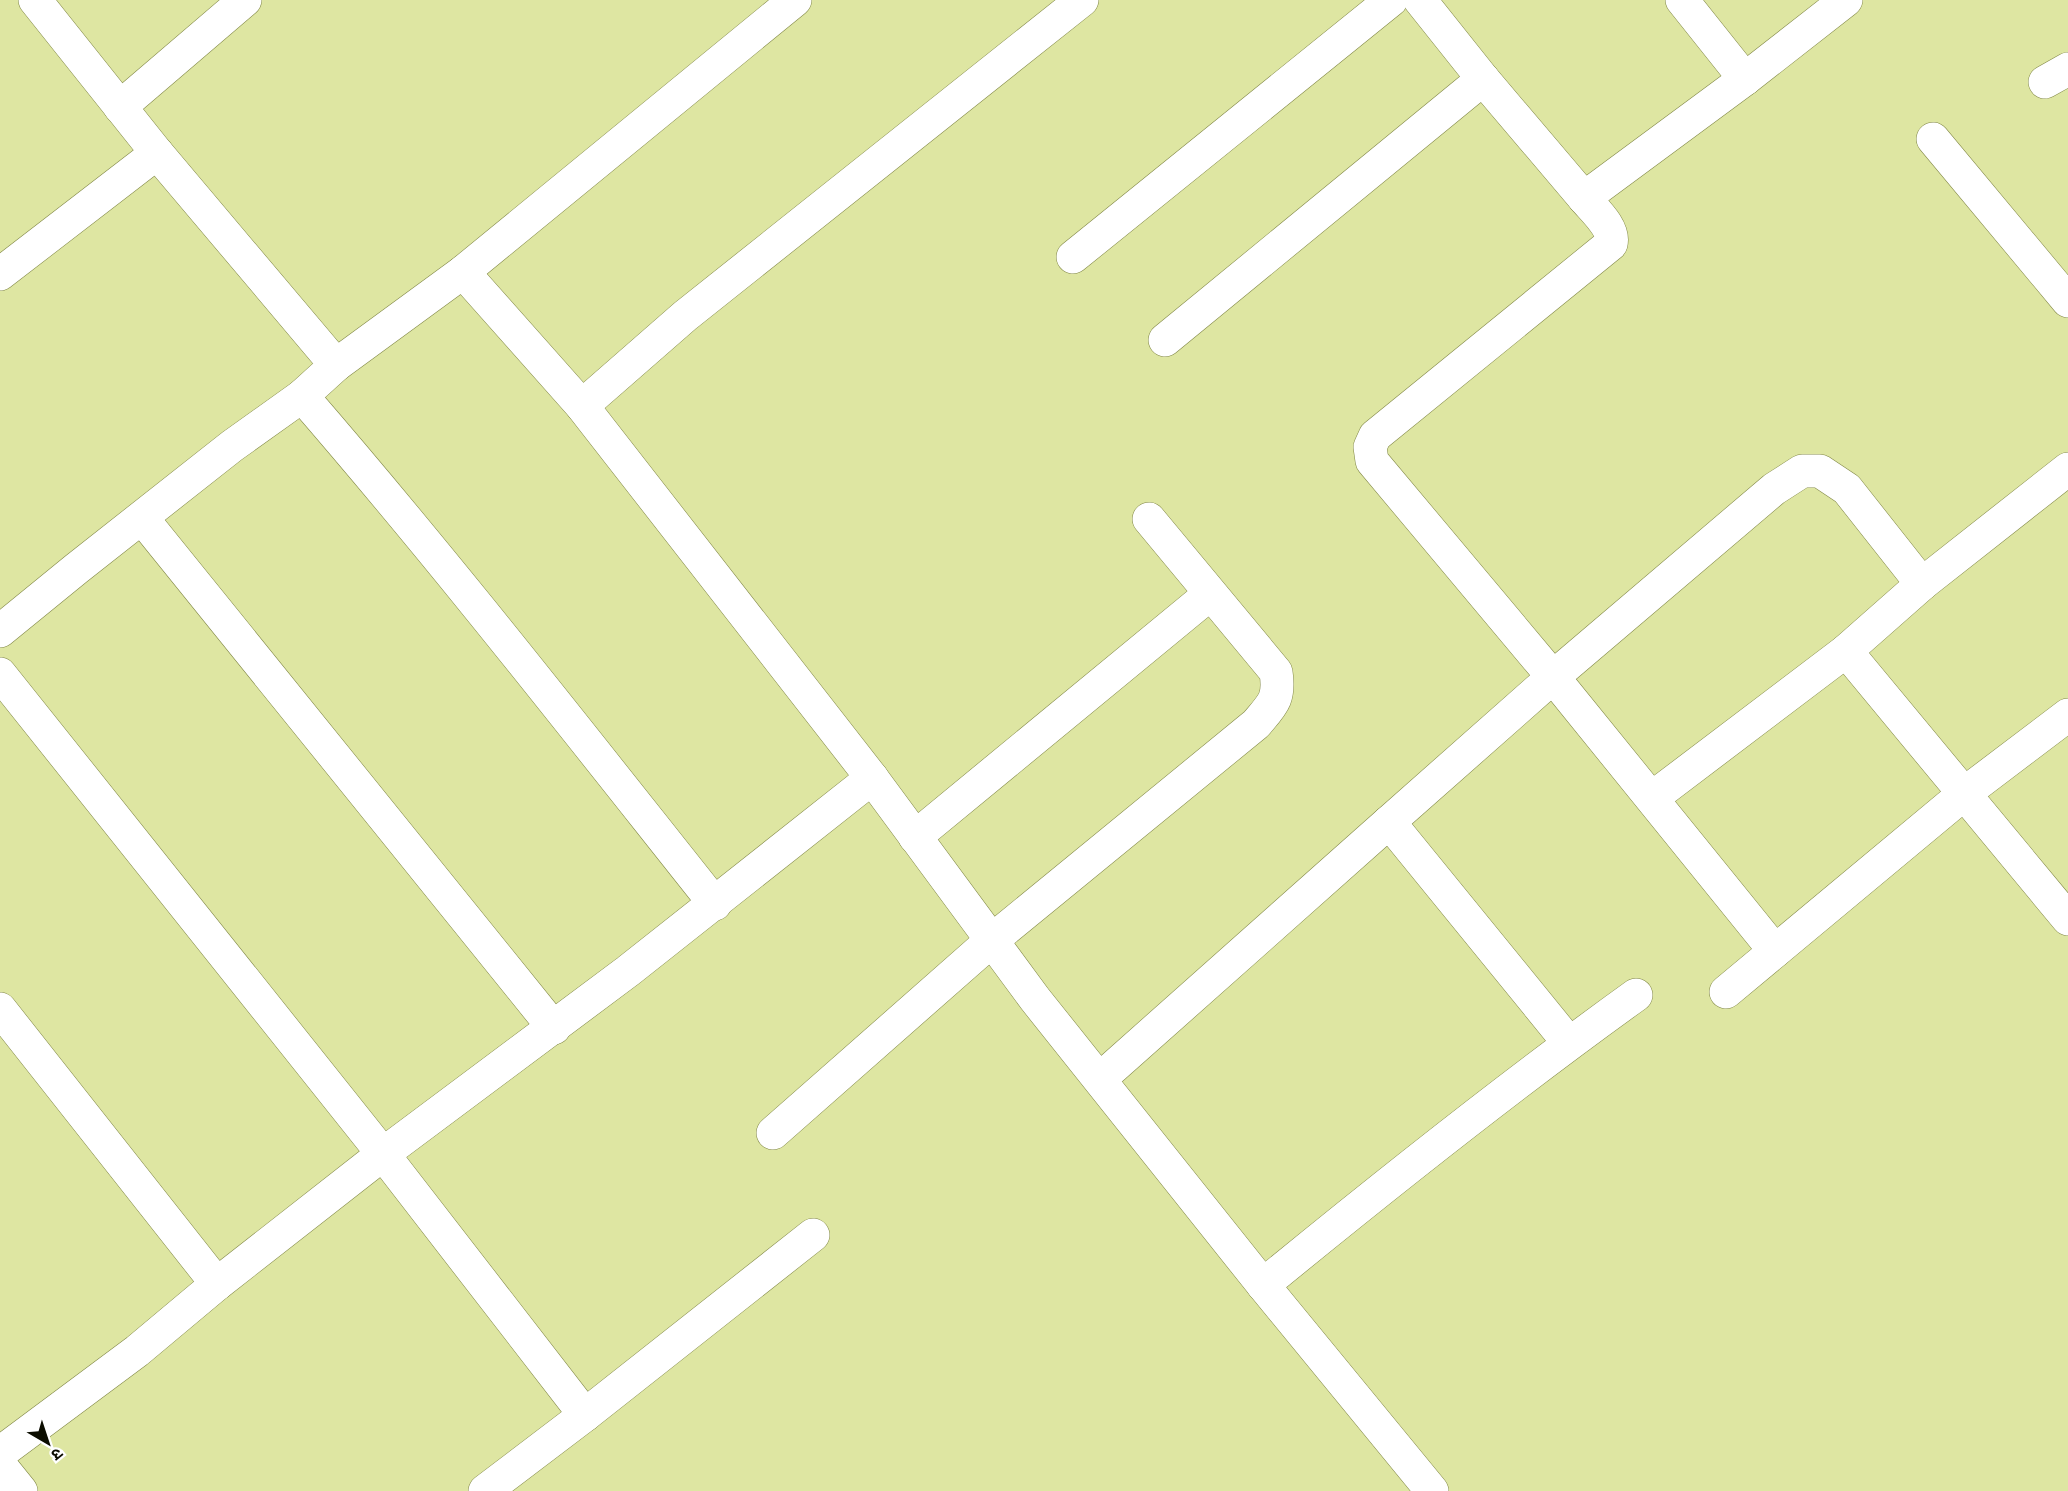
<svg xmlns="http://www.w3.org/2000/svg" width="2068" height="1491" viewBox="0 0 2068 1491" font-family="Signika,'Noto Sans Devanagari',sans-serif">
<style>
.lines{fill:none;stroke-linecap:round;stroke-linejoin:round}
.minor-casing{stroke:#828847;stroke-width:34}
.minor{stroke:#fff;stroke-width:33}
</style>
<rect width="100%" height="100%" fill="#dee6a2"/>
<g class="lines">
<g class="minor-casing">
<g id="minor">
<path d="M 1420,0 L 1483,79 L 1584,198 L 1745,79 L 1846,0"/>
<path d="M 1682,0 L 1745,79"/>
<path d="M 2045,82 L 2068,69"/>
<path d="M 120,107 L 245,0"/>
<path d="M 1933,139 L 2068,301"/>
<path d="M 1584,198 C 1594,210 1615,228 1611,244 L 1375,436 L 1370,447 L 1372,461 L 1553,677 L 1775,951"/>
<path d="M 1073,257 L 1391,0"/>
<path d="M 0,274 L 157,153"/>
<path d="M 1165,340 L 1483,79"/>
<path d="M 336,365 L 463,272 L 795,0"/>
<path d="M 302,396 C 445,561 579,733 715,904"/>
<path d="M 582,406 L 685,316 L 1082,0"/>
<path d="M 142,518 L 554,1028"/>
<path d="M 1922,584 L 2068,469"/>
<path d="M 0,631 L 76,569 L 232,446 L 302,396 L 336,365 L 157,153 L 35,0"/>
<path d="M 1846,651 L 2068,919"/>
<path d="M 0,674 L 383,1154 L 585,1415"/>
<path d="M 872,778 L 1035,999 L 1263,1285 L 1432,1491"/>
<path d="M 1389,822 L 1553,677 L 1774,489 L 1802,471 L 1820,471 L 1847,489 L 1922,584 L 1846,651 L 1652,798"/>
<path d="M 915,837 L 1210,594"/>
<path d="M 1726,992 L 1965,793 L 2068,715"/>
<path d="M 0,1009 L 217,1284"/>
<path d="M 1100,1079 L 1389,822 L 1569,1043"/>
<path d="M 773,1133 L 991,941 L 1256,724 C 1273,704 1280,699 1276,672 L 1149,519"/>
<path d="M 1263,1285 C 1385,1185 1508,1087 1636,995"/>
<path d="M 0,1453 L 137,1351 L 217,1284 L 383,1154 L 628,971 L 872,778 L 582,406 L 463,272"/>
<path d="M 0,1465 L 21,1491"/>
<path d="M 485,1491 L 585,1415 L 813,1235"/>
</g>
</g>
<use href="#minor" class="minor"/>
</g>
<g transform="translate(48 1443) rotate(141)" stroke="#ffffff" stroke-width="4.5" paint-order="stroke">
<path d="M0-4.5L10 22L0 15L-10 22Z" fill="#0c0d00"/>
<text y="-9" font-size="16" font-weight="bold" text-anchor="middle" fill="#0c0d00">उ</text>
</g>
</svg>
